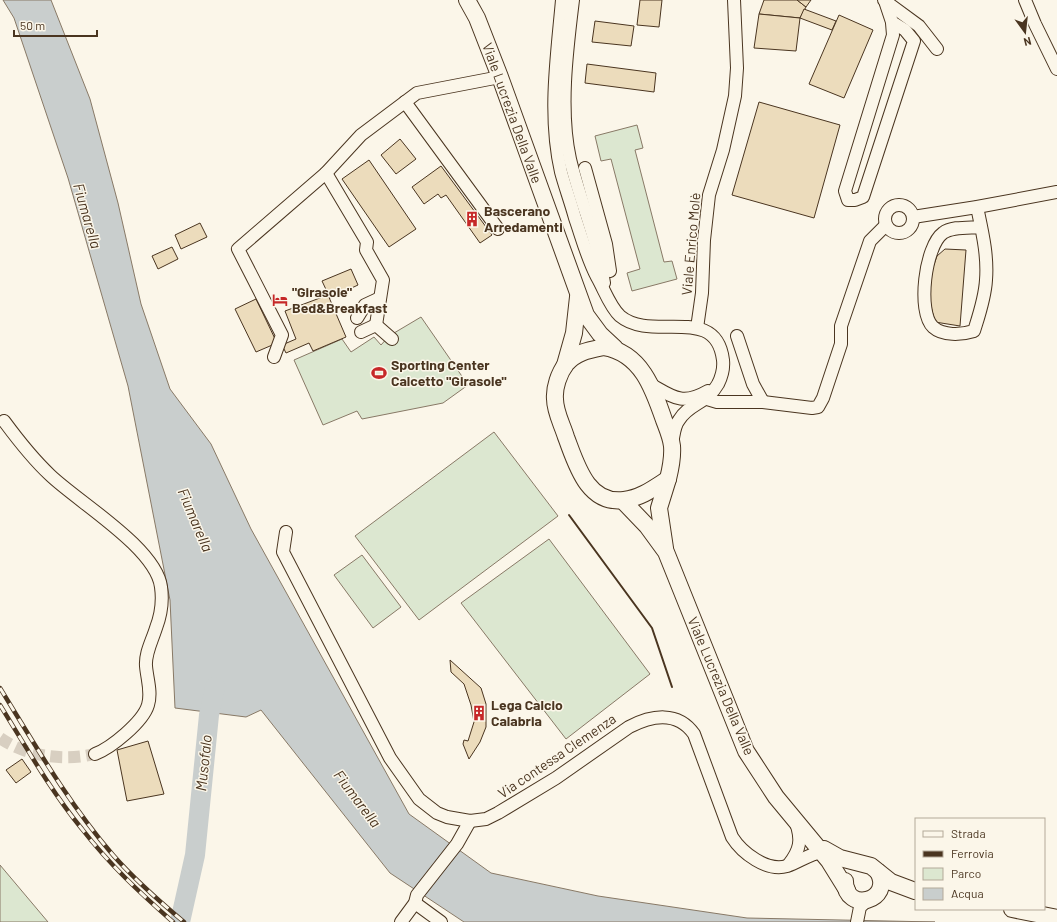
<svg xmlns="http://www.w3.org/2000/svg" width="1057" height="922" viewBox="0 0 1057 922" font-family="Barlow,sans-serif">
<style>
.green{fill:#dce7d0;stroke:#887966}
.water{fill:#c9cecd;stroke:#887966}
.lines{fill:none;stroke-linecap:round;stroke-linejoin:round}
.river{stroke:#c9cecd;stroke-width:20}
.building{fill:#ecdcbc;stroke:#4a3520}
.minor-tunnel{stroke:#d8cfc1;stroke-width:12;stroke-dasharray:12 6;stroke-linecap:butt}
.minor-casing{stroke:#4a3520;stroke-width:14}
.major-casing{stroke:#4a3520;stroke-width:18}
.minor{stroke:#fbf6e9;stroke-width:12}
.major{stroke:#fbf6e9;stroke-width:16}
.rail-casing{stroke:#4a3520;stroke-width:4.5}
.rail{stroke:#fbf6e9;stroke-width:3;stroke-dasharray:9;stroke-linecap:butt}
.wall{stroke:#4a3520;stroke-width:2}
.labels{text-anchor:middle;stroke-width:3;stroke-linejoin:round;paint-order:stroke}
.street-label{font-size:14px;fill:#4a3520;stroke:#fbf6e9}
.poi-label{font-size:14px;font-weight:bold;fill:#4a3520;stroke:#fbf6e9;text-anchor:start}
.water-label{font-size:15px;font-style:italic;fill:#4a3520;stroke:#fbf6e9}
</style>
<rect width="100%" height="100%" fill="#fbf6e9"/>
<g class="green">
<path d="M 637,125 L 643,148 L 635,150 L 664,262 L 672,261 L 677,279 L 632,291 L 627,273 L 640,269 L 611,159 L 601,161 L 595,136 Z"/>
<path d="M 421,317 L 468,385 L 443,403 L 362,419 L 357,411 L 323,425 L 294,360 L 342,339 L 351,352 L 374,337 L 381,345 L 389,336 Z"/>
<path d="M 494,432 L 558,516 L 419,620 L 355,536 Z"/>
<path d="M 549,539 L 650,674 L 566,739 L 461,603 Z"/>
<path d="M 362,555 L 401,607 L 373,628 L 334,575 Z"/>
<path d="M 0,865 L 48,922 L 0,922 Z"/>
</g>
<path class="water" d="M 3,0 L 51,0 L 90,99 L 118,203 L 141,304 L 170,389 L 211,444 L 251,529 L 409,814 L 491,873 L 598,896 L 747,918 L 935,922 L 464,922 L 390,873 L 261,710 L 246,717 L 175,708 L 170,600 L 128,386 L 68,178 L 14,18 Z"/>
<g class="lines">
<path class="river" d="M 180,922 L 195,855 L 209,715 L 215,687"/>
</g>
<g class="building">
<path d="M 640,0 L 662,0 L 659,27 L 637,25 Z"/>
<path d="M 764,0 L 797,0 L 806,7 L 800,18 L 759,14 Z"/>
<path d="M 797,0 L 811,0 L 806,7 Z"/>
<path d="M 804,9 L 836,21 L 832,30 L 800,18 Z"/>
<path d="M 759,14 L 800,18 L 796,51 L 754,48 Z"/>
<path d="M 839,15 L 873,30 L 844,98 L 809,84 Z"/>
<path d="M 595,21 L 634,26 L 631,46 L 592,42 Z"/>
<path d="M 587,64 L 656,73 L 654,92 L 585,83 Z"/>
<path d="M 759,102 L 840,125 L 814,218 L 732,195 Z"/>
<path d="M 400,139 L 416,159 L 396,174 L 381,155 Z"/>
<path d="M 369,160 L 416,229 L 389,247 L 342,179 Z"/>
<path d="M 441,166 L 492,235 L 480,243 L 446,195 L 441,198 L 438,194 L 424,204 L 412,187 Z"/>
<path d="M 200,223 L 207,237 L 181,249 L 175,235 Z"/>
<path d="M 172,247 L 178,259 L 158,269 L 152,256 Z"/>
<path d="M 945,249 L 966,250 L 960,326 L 935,322 L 930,303 L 931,273 L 937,256 Z"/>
<path d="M 351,269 L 358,285 L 330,298 L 322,281 Z"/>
<path d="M 328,295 L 346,337 L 313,351 L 309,343 L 286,353 L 282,345 L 296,339 L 285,311 Z"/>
<path d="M 256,299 L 277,343 L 256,352 L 235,309 Z"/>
<path d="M 450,660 L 481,688 L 486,704 L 486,727 L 480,742 L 469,759 L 463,744 L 464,740 L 468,741 L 474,722 L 471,705 L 464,684 L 451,672 Z"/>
<path d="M 148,741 L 164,794 L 127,801 L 117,750 Z"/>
<path d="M 22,759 L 31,772 L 16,783 L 6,770 Z"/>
</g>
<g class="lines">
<path class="minor-tunnel" d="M 0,738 C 27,757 64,761 95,754"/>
<g class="minor-casing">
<g id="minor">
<path d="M 562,0 C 557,57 548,115 561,172 C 565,187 571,203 575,218 C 582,238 587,258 597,277 C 604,289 610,307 620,316 C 652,343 716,303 723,360 C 724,369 722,376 718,384 C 707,404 689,403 679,420 C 674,426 674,435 672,443"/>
<path d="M 573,0 C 567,49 559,110 570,159 C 580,201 598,240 604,283"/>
<path d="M 884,0 L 885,1 L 892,22 L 892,23 L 893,35 L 845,191 L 848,200 L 855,200 L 863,197 L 914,41 L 905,30 L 892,22"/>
<path d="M 1025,0 L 1035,24 L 1057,69"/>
<path d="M 885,1 L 919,26 L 937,49"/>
<path d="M 405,102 L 498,229"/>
<path d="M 585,168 L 606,244 L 610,271"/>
<path d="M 326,173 L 367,242 L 366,250 L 383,280 L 376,325"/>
<circle cx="899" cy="219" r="14"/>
<path d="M 977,207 C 982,231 988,255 986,280 C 985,298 979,315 974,331 C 961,335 943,336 933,327 C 917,312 925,246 943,233 C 952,226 970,228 981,227"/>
<path d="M 913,217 L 977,207 L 1057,192"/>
<path d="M 357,318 L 365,305 L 380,298"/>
<path d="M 376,325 L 392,339"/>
<path d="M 697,328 L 702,293 L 704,240 L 709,195 L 723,150 L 735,96 L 737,68 L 734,0"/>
<path d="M 361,332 L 376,325"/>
<path d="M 737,336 L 753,384 L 763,402"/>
<path d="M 274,357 L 282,335 L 238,249 L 326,173 L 361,135 L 417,93 L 500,77"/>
<path d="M 650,384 C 673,397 682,406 708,391"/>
<path d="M 707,399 L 717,402 L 763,402 L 812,408 L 818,407 L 823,398 L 841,344 L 841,326 L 870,241 L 886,225"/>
<path d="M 4,421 C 18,440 33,459 50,475 C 78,502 156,548 161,587 C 163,601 161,615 156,628 C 152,641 145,653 146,666 C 147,679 152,692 148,705 C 143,722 111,748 95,754"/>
<path d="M 286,532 L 283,552 L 390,758 L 419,799 L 437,813 L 447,817 L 470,821 L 486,819 L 498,813 L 556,778 L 629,727 C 652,715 678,711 694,734 L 732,837 C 742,853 767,872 787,866 C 799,862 809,854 822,852"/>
<path d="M 789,864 C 800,850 802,840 796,823"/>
<path d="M 415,903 L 441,922"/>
<path d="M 401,922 L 415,903 L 417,895 L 457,844 L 470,821"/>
<path d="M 857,922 L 860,907 L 869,899"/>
</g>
</g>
<g class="major-casing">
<g id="major">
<path d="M 467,0 L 477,18 L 500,77 L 586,315 L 600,334 L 615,348"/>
<path d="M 604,347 C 641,353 653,388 664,420 C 667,428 671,437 672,446 C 673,458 671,467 668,479 C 654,488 641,498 624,500 C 587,505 576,463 566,437 C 562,424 555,412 555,399 C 554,388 559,373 566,364 C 576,352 589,350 604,347 Z"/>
<path d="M 565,365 L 574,333 L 578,297"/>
<path d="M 623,501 L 647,526 L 666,552 L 746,751 L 776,797 L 829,861 L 847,890"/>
<path d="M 665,548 L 659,508 L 668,479"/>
<path d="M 824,849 L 840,858 L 871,866 L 891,882 L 915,891"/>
<path d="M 845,881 C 845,914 894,901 878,872"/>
<path d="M 1012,909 L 1057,918"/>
</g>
</g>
<use href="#minor" class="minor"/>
<use href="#major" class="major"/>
<g class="rail-casing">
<g id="rail">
<path d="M 0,688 C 35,745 69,804 113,855 C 134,879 159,901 184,922"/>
<path d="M 0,705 C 26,747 51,791 82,829 C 109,864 140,893 173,922"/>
</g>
</g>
<use href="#rail" class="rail"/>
<path class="wall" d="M 569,515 L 652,628 L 672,687"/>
</g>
<defs>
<g id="building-bare" transform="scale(1.2)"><path d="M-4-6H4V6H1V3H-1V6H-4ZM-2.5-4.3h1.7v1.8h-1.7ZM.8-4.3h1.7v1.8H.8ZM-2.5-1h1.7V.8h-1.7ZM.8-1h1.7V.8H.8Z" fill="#c62828" stroke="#fbf6e9" stroke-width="2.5" paint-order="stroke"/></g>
<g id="hotel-bare" transform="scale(1.2)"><path d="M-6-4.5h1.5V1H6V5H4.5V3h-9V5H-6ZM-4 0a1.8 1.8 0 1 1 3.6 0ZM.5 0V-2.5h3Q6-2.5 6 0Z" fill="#c62828" stroke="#fbf6e9" stroke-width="2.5" paint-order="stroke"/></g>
<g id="stadium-bare" transform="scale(1.2)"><path d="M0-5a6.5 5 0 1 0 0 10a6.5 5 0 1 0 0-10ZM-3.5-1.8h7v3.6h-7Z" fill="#c62828" stroke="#fbf6e9" stroke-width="2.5" paint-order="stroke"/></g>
</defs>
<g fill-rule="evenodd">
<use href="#building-bare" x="472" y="219"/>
<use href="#hotel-bare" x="280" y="300"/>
<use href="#stadium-bare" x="379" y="373"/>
<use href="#building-bare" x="479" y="713"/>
</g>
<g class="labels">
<g class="street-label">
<text transform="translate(512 113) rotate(70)" y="5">Viale Lucrezia Della Valle</text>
<text transform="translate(691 244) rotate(-85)" y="5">Viale Enrico Molè</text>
<text transform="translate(721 686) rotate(67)" y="5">Viale Lucrezia Della Valle</text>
<text transform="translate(557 756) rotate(-34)" y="5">Via contessa Clemenza</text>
</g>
<g class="poi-label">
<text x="484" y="216">Bascerano<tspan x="484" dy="16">Arredamenti</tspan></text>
<text x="292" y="297">"Girasole"<tspan x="292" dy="16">Bed&amp;Breakfast</tspan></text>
<text x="391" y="370">Sporting Center<tspan x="391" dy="16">Calcetto "Girasole"</tspan></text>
<text x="491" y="710">Lega Calcio<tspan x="491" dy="16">Calabria</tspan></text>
</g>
<g class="water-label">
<text transform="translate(87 216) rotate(74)" y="5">Fiumarella</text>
<text transform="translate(195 520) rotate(67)" y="5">Fiumarella</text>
<text transform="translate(204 763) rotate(-84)" y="5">Musofalo</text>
<text transform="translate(357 799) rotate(53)" y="5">Fiumarella</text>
</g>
</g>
<rect x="915" y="818" width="130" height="92" fill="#fbf6e9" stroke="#b4a999"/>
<rect x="923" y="831" width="20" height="6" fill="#fbf6e9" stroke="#b4a999"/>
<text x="951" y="838" font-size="12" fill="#4a3520">Strada</text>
<rect x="923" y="851" width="20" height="6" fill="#4a3520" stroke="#b4a999"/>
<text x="951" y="858" font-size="12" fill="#4a3520">Ferrovia</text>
<rect x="923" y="868" width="20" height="12" fill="#dce7d0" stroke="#b4a999"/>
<text x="951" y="878" font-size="12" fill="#4a3520">Parco</text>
<rect x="923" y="888" width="20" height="12" fill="#c9cecd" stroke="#b4a999"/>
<text x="951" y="898" font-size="12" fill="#4a3520">Acqua</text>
<g transform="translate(1025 32) rotate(165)" stroke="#fbf6e9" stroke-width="3" paint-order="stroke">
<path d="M0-3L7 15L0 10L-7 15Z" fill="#4a3520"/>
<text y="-6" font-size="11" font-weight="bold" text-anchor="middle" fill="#4a3520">N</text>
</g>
<path d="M14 30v6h83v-6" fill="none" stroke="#4a3520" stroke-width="2"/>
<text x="20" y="30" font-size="12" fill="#4a3520" stroke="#fbf6e9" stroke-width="3" paint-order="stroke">50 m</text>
</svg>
